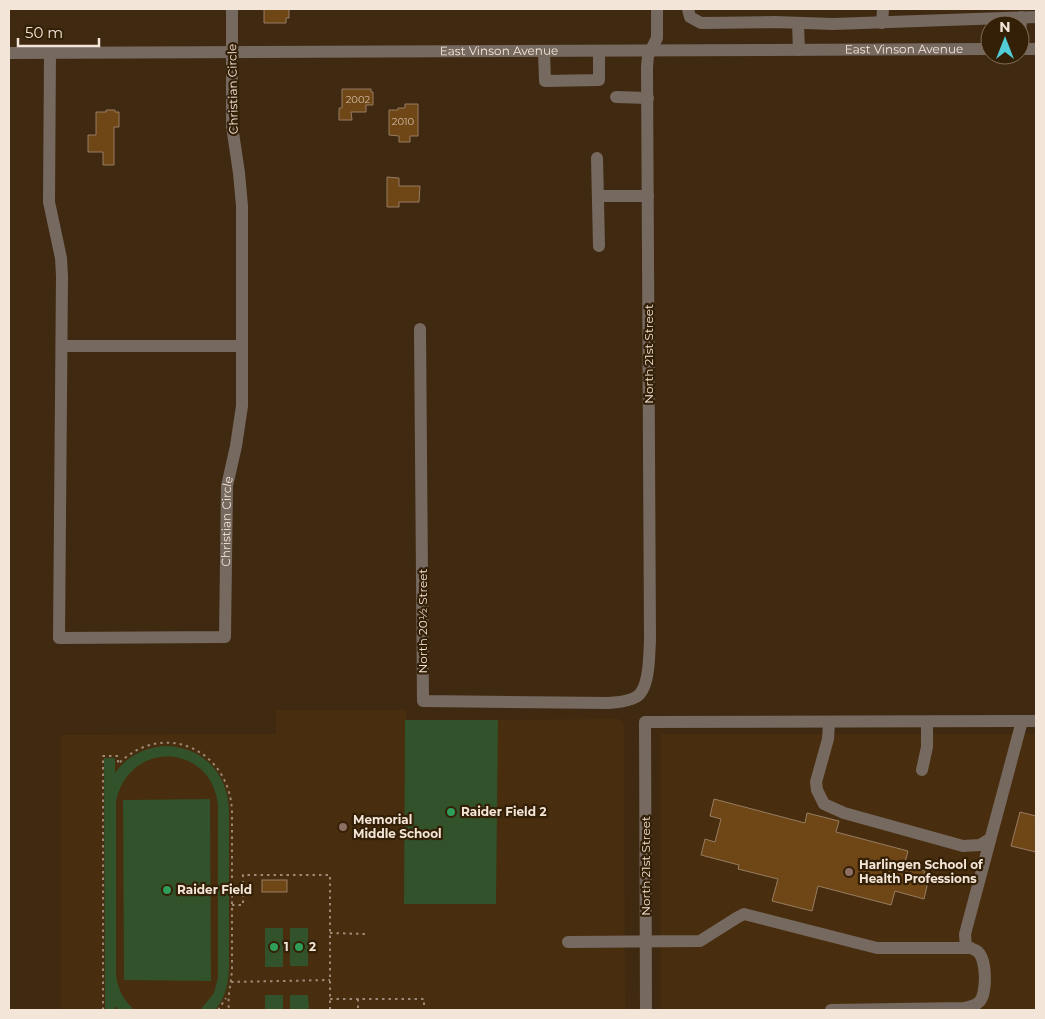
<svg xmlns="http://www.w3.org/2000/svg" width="1045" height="1019" viewBox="0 0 1045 1019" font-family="Montserrat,sans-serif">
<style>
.built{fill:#482d0e}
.green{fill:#31522a}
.building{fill:#6f4616;stroke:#977d63}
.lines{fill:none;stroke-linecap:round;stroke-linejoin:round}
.path{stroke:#9b8976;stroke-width:2;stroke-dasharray:2.5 4;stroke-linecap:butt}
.minor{stroke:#766960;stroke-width:12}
.leisure-dot{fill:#2e9e5b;stroke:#341f07;stroke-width:2}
.education-dot{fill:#8d6e63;stroke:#341f07;stroke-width:2}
.labels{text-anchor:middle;stroke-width:4.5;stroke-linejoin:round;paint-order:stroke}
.number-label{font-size:10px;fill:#d2bda7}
.street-label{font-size:12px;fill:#f3e5d7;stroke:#341f07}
.poi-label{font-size:12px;font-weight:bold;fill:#f3e5d7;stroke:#341f07;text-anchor:start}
</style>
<rect width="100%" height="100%" fill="#3f2911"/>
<g class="built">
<path d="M 276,710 L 406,710 L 406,720 L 619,719 L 624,724 L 625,1010 L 61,1010 L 61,735 L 276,734 Z"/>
<rect x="661" y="734" width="375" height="276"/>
</g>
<g class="green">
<path d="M 405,720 L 498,720 L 496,904 L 404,904 Z"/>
<path d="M 164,746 C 202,746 228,773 229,810 L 229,962 C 229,980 227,996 215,1010 L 200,1010 L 214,993 L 218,978 L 218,806 C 213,744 130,738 116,801 L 116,975 C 118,990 124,1000 134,1010 L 119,1010 L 116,1006 L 115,1010 L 105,1010 L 104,758 L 115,758 L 115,773 C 127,756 144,748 164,746 Z"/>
<path d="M 210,799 L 211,981 L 124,980 L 123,800 Z"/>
<rect x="265" y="928" width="18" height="39"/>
<rect x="290" y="928" width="18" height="38"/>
<rect x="265" y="995" width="18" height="15"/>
<path d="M 290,995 L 308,995 L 309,1010 L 290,1010 Z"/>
</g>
<g class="building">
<path d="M 264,9 L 289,9 L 289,18 L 286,18 L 286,23 L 264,23 Z"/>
<path d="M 342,89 L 371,89 L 371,92 L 373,92 L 373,105 L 366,105 L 366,112 L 351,112 L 352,120 L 339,120 L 339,108 L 342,108 Z"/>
<path d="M 405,104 L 418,104 L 418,136 L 410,136 L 410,142 L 399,142 L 399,136 L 389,135 L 389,110 L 398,110 L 398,108 L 405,108 Z"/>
<path d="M 106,110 L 115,110 L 115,112 L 119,112 L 119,127 L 114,127 L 114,165 L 103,165 L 103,152 L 88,152 L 88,135 L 96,135 L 96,112 L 106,112 Z"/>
<path d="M 387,177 L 399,178 L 399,186 L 420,186 L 419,202 L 399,202 L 399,207 L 387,207 Z"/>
<path d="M 714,799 L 805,823 L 807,813 L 839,821 L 836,832 L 908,851 L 904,866 L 925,871 L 923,876 L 929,877 L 924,899 L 895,891 L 891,905 L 818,886 L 812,911 L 772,901 L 778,879 L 738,869 L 739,865 L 701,855 L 705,839 L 715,842 L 721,819 L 710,816 Z"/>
<path d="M 1020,812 L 1036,816 L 1036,852 L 1011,846 Z"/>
<rect x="262" y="880" width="25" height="12"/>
</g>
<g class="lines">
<g class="path">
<path d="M 232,905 L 243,905 L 243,875 L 330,875 L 330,1010"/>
<path d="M 330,933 L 365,934"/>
<path d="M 231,982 L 330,980"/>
<path d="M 330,999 L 424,999 L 424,1010"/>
<path d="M 358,999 L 358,1010"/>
<path d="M 103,1010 L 103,756 L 118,756 L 118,764 C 164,719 230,750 232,812 L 232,966 C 232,982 227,994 229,1010"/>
<path d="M 218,1010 L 226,998"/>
</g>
<g class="minor">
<path d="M 688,9 L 690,17 L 701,23 L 775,22 L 833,24 L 1036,17"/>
<path d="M 882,23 L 883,9"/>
<path d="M 798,24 L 799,50"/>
<path d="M 1020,41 L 1021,17"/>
<path d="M 1020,49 L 1036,49"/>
<path d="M 544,51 L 545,81 L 599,80 L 599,51"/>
<path id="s1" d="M 9,53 L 990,49"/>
<path id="s2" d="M 50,53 L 49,202 L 61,258 L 62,276 L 59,638 L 225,637 L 227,486 L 236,446 L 242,406 L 242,206 L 239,173 L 232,126 L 232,9"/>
<path d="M 616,97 L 648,98"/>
<path d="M 597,158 L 599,246"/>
<path d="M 598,196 L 648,196"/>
<path d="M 420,329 L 423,701 L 609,703 C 618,702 628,702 636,697 C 650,689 649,655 650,640 L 647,67 L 648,56 L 657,38 L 657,9"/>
<path d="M 62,346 L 242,346"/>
<path d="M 829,722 L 828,739 L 816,782 L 817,790 L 824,804 L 844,813 L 963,846 L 980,845 L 990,839"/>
<path d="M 922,770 L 927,747 L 927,722"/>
<path d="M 568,942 L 700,941 L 738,917 L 744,914 L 877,948 L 971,948 C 972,949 978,951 978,952 C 987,960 987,995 979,1002 C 975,1006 969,1007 964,1008 L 831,1010"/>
<path d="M 966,948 L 965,934 L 1022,721"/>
<path d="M 646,1010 L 645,722 L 1036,721"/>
</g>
</g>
<g class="leisure-dot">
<circle cx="451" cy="812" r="5"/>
<circle cx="167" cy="890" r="5"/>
<circle cx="274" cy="947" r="5"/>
<circle cx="299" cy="947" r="5"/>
</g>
<g class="education-dot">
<circle cx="343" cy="827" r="5"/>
<circle cx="849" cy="872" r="5"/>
</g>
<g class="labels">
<g class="number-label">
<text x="358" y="103">2002</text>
<text x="403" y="125">2010</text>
</g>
<g class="street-label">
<text dy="4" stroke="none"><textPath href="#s1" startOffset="895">East Vinson Avenue</textPath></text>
<text dy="4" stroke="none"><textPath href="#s1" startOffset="490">East Vinson Avenue</textPath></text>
<text transform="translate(233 89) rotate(-91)" y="4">Christian Circle</text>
<text transform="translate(649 354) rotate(-90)" y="4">North 21st Street</text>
<text dy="4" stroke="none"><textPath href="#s2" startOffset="868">Christian Circle</textPath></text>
<text transform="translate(423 621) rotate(-90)" y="4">North 20½ Street</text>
<text transform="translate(646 866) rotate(-90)" y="4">North 21st Street</text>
</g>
<g class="poi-label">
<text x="461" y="816">Raider Field 2</text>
<text x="353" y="824">Memorial<tspan x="353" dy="14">Middle School</tspan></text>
<text x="859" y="869">Harlingen School of<tspan x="859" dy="14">Health Professions</tspan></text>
<text x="177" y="894">Raider Field</text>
<text x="284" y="951">1</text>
<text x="309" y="951">2</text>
</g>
</g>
<rect width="1045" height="1019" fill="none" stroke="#f3e5d7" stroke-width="20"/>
<g transform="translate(1005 40)"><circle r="24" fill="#341f07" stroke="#806e5a"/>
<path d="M0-4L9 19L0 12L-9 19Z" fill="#52ccd5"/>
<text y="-8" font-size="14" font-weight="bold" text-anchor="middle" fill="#f3e5d7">N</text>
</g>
<path d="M18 38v8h81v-8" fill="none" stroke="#f3e5d7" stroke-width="2.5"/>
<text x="25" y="38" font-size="15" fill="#f3e5d7" stroke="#341f07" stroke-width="4" paint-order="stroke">50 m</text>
</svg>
